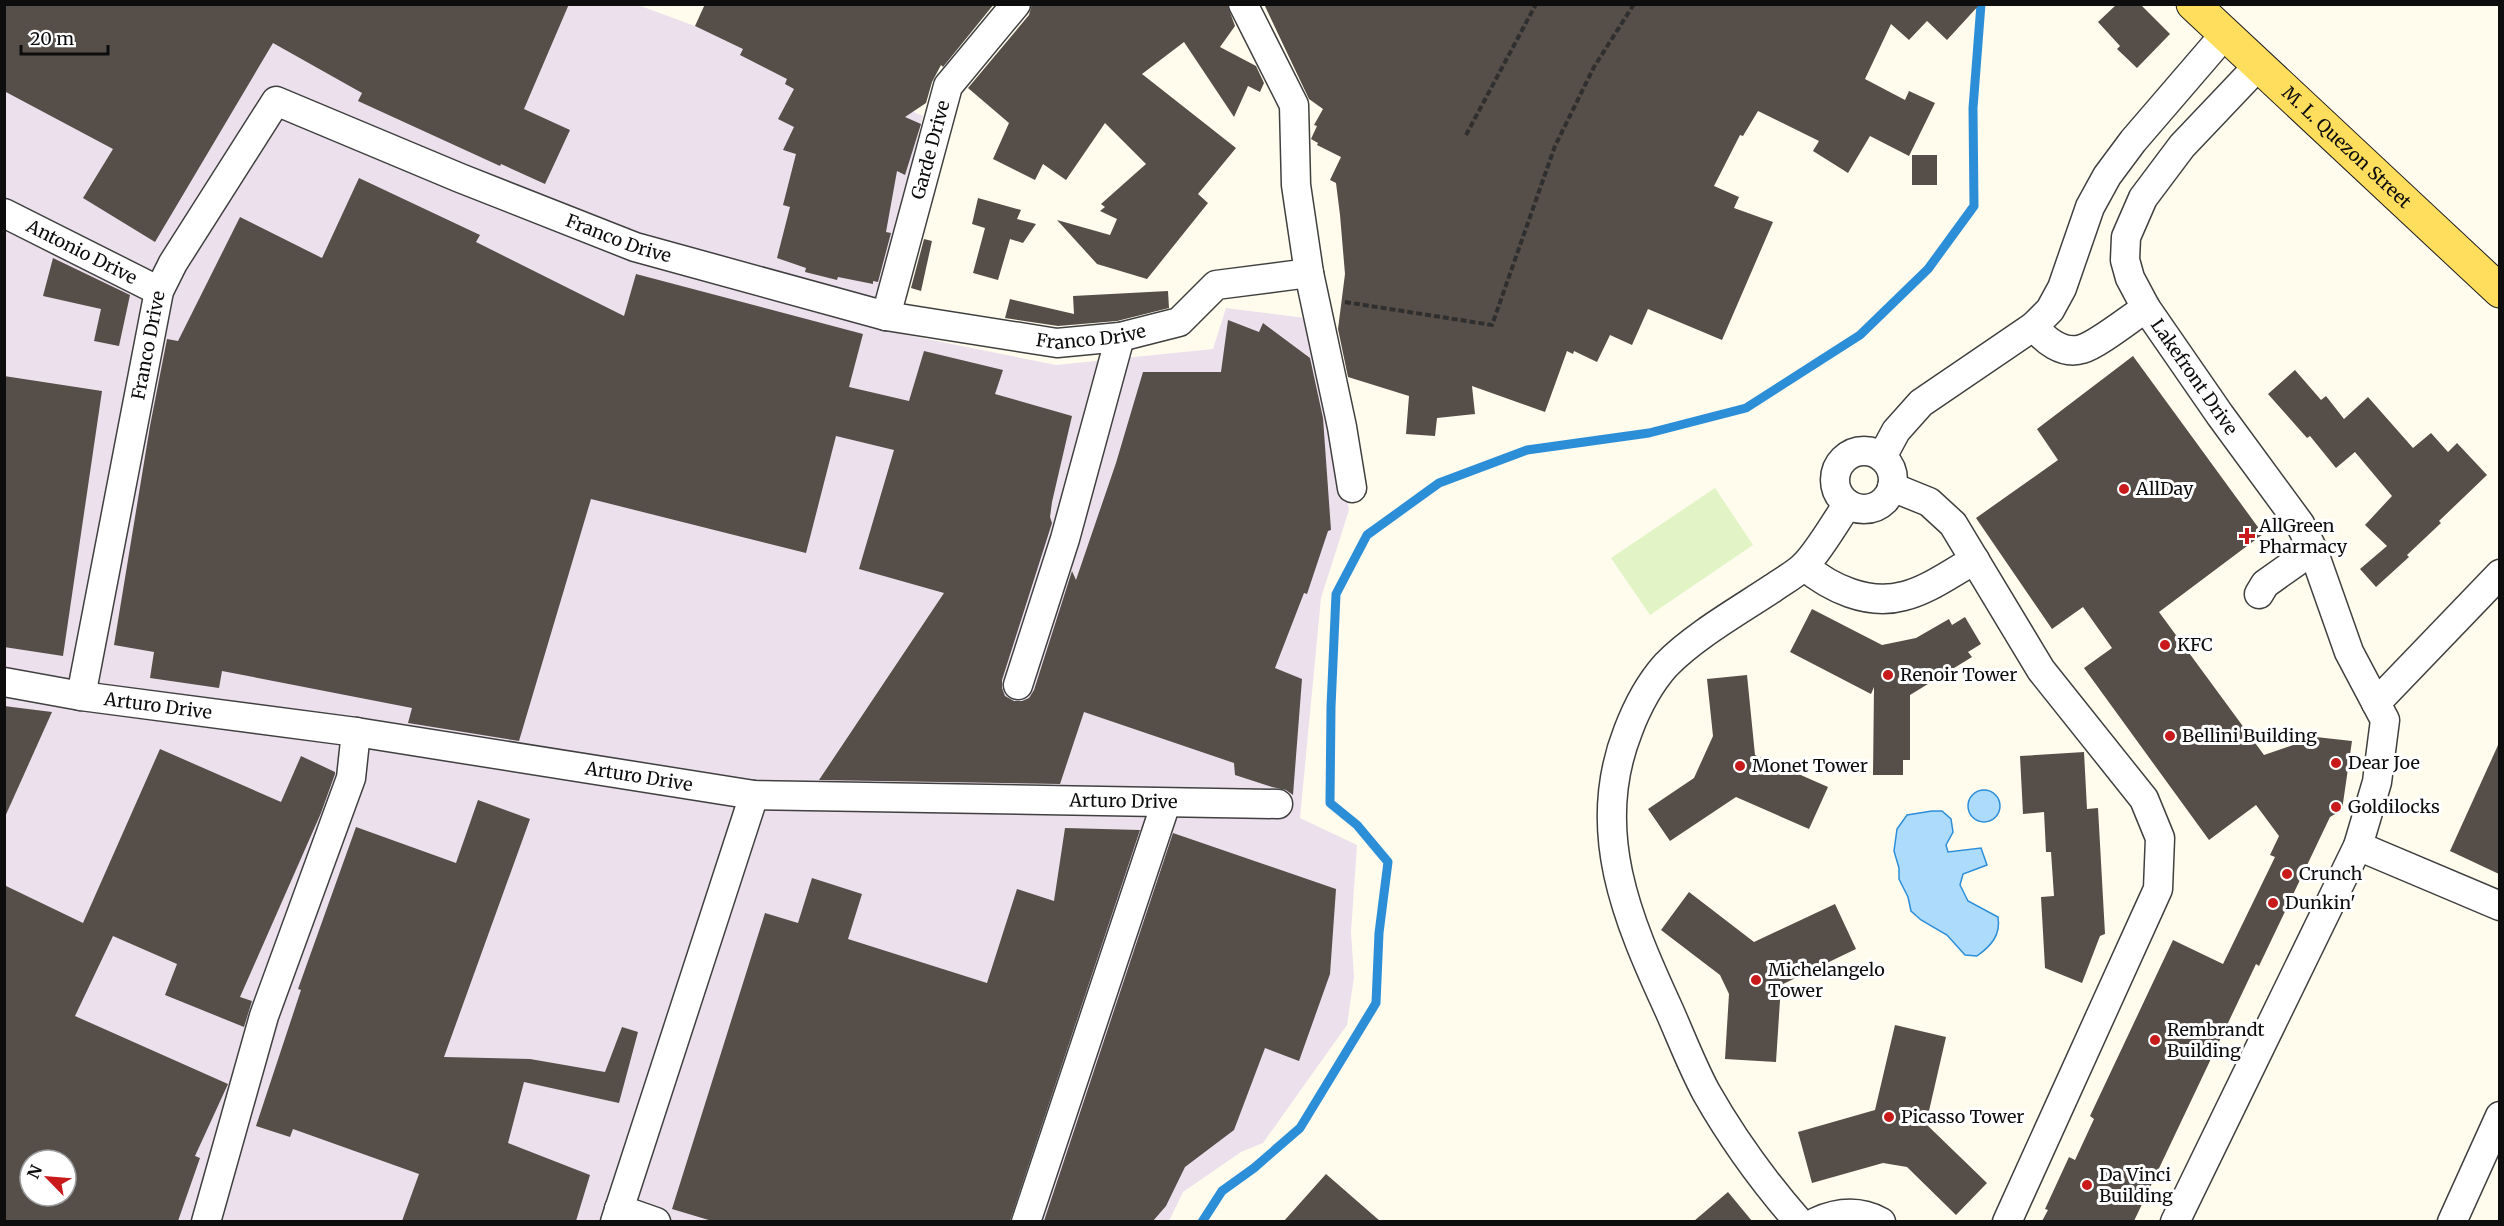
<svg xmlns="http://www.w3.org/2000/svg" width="2504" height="1226" viewBox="0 0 2504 1226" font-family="Merriweather,serif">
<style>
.industrial{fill:#ece0ed;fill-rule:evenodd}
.pitch{fill:#e2f3c5}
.water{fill:#acdbfb;stroke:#2d8ed8;stroke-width:1.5}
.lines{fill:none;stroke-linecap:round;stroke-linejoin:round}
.stream{stroke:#2d8ed8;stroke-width:9}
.building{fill:#564e48;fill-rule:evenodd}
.minor-casing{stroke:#404040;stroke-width:31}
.major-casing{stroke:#1e1e1e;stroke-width:35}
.path{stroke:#2f2f2f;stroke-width:4;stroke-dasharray:6 3;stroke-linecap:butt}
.minor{stroke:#fff;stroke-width:28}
.major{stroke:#ffdd5d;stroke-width:33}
.poi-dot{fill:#c8191b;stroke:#fff;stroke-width:2}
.labels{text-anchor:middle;stroke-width:6;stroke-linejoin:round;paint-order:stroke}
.street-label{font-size:18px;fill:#0d0d0d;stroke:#fff}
.poi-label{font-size:18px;fill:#0d0d0d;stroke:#fff;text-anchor:start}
</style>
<rect width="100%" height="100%" fill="#fffced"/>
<path class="industrial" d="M 5,5 L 638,5 L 814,70 L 923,116 L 872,328 L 1056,365 L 1213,349 L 1226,308 L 1313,319 L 1349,510 L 1321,598 L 1300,818 L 1357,845 L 1351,932 L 1354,977 L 1347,1025 L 1263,1143 L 1241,1152 L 1183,1192 L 1169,1221 L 5,1222 ZM 30,1160 L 66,1160 L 66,1196 L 30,1196 Z"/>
<path class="pitch" d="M 1715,488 L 1753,545 L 1650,615 L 1611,558 Z"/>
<g class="water">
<circle cx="1984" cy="806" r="16"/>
<path d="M 1932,811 L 1942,811 L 1951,819 L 1953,832 L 1946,845 L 1948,852 L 1981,848 L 1987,865 L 1963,874 L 1960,885 L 1968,901 L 1998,917 C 2001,935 1991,946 1977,956 L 1965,955 L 1947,935 L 1921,920 L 1911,911 L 1908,897 L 1899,879 L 1899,868 L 1894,851 L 1897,829 L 1907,815 Z"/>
</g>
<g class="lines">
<path class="stream" d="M 1202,1222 L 1222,1191 L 1254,1168 L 1300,1128 L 1376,1003 L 1379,933 L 1388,862 L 1357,825 L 1330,803 L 1331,707 L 1336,594 L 1367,535 L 1439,483 L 1527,450 L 1649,433 L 1746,408 L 1860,335 L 1928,269 L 1974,206 L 1973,108 L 1981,4"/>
</g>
<g class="building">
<path d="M 4,4 L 569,4 L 524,109 L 570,130 L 545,184 L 501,164 L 500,166 L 358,101 L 362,93 L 273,43 L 155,242 L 83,198 L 113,149 L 4,91 Z"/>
<path d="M 705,4 L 994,4 L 943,67 L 941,65 L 932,82 L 926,103 L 905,117 L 921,124 L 905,175 L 897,171 L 886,232 L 891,233 L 878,282 L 873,281 L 873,284 L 838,277 L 837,280 L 805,272 L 806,268 L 777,258 L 790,207 L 783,205 L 796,154 L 783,150 L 794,127 L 778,119 L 794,89 L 785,84 L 787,79 L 740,55 L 743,49 L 695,26 Z"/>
<path d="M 1032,4 L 1227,4 L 1235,26 L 1220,47 L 1256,66 L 1264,83 L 1260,92 L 1248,86 L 1234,117 L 1184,42 L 1142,74 L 1236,148 L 1198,194 L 1208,203 L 1147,279 L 1097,264 L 1057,220 L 1110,235 L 1117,219 L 1100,211 L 1105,207 L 1101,204 L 1146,164 L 1105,123 L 1066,180 L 1043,164 L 1035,180 L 993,159 L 1009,123 L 968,88 L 1029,15 Z"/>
<path d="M 1264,4 L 1980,4 L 1947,40 L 1927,21 L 1909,40 L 1891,24 L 1865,79 L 1905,100 L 1909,91 L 1935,103 L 1909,156 L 1870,136 L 1848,173 L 1813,151 L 1819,141 L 1758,111 L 1743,136 L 1740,135 L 1714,186 L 1739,197 L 1734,208 L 1773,222 L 1722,340 L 1648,309 L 1632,345 L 1610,335 L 1597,362 L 1574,351 L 1573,354 L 1567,351 L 1545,412 L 1472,386 L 1475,414 L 1437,418 L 1435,436 L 1406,434 L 1409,396 L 1348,377 L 1338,329 L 1345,274 L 1340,215 L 1336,183 L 1330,180 L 1341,157 L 1317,145 L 1318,143 L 1311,139 L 1317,126 L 1314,125 L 1323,109 L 1309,99 Z"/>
<path d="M 2117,4 L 2140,4 L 2170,34 L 2137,68 L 2117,49 L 2120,46 L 2098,22 Z"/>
<rect x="1912" y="155" width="25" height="30"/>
<path d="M 359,178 L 480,235 L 476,242 L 624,316 L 636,274 L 863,334 L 849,387 L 909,401 L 924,351 L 1003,370 L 995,394 L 1072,416 L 1052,502 L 1050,517 L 1052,523 L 1002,680 L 1002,688 L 1005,696 L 1014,701 L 1022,701 L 1029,698 L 1034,690 L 1072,571 L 1076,580 L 1116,463 L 1143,372 L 1221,372 L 1228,320 L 1259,332 L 1263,323 L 1310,358 L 1323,418 L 1331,530 L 1328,531 L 1307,594 L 1304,593 L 1275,668 L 1302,679 L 1293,795 L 1286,790 L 1272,787 L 1235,775 L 1234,763 L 1084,712 L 1060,784 L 819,780 L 944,593 L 859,569 L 894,450 L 836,436 L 806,553 L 591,499 L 519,741 L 408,723 L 412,708 L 222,671 L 219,688 L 150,678 L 154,652 L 114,645 L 150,426 L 167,339 L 178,341 L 240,217 L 322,258 Z"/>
<path d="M 978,198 L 1021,210 L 1017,219 L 1036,224 L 1023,243 L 1010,239 L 998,280 L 973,273 L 985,228 L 972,224 Z"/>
<path d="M 924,239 L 932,241 L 921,291 L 911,288 Z"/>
<path d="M 53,258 L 130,295 L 119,346 L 94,341 L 101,309 L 43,296 Z"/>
<path d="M 1168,291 L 1169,308 L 1117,321 L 1058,326 L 1005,318 L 1010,299 L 1074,314 L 1073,296 Z"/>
<path d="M 2133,356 L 2263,534 L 2159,612 L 2264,755 L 2316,737 L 2352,741 L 2342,810 L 2330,817 L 2259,966 L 2256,964 L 2134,1221 L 2042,1221 L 2048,1210 L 2045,1209 L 2069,1157 L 2075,1160 L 2094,1119 L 2090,1116 L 2173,940 L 2223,964 L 2275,857 L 2270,855 L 2279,836 L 2256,805 L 2209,840 L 2084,668 L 2112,648 L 2083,607 L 2052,629 L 1976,518 L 2058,460 L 2037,429 Z"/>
<path d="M 2295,370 L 2321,400 L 2326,396 L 2344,419 L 2368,397 L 2413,448 L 2431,433 L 2448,452 L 2457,443 L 2487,475 L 2439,521 L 2441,523 L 2407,555 L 2409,557 L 2376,587 L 2360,569 L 2387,546 L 2365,525 L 2392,496 L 2355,452 L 2336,468 L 2310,436 L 2307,438 L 2268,394 Z"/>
<path d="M 4,376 L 102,391 L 63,656 L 4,647 Z"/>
<path d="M 1812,609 L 1882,645 L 1916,638 L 1949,619 L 1952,625 L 1965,617 L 1981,644 L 1968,652 L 1972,657 L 1910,695 L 1910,760 L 1903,760 L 1903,775 L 1873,775 L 1874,687 L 1871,694 L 1790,652 Z"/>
<path d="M 1747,675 L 1755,755 L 1828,787 L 1809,829 L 1736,797 L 1670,841 L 1648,809 L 1694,778 L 1713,736 L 1707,679 Z"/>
<path d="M 4,706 L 52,712 L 4,819 Z"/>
<path d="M 2499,743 L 2499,874 L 2450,851 Z"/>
<path d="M 160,749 L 281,802 L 301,756 L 335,772 L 335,774 L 321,813 L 240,997 L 252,1001 L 244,1027 L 165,995 L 177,964 L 113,936 L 75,1016 L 228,1084 L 195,1156 L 200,1158 L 178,1221 L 4,1221 L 4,885 L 83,923 ZM 30,1160 L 66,1160 L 66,1196 L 30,1196 Z"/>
<path d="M 2084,752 L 2087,809 L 2098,808 L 2105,934 L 2100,936 L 2082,983 L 2045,968 L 2041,897 L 2054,896 L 2051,852 L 2046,852 L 2044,812 L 2023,814 L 2020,756 Z"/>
<path d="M 478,800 L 530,819 L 444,1057 L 530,1059 L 605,1072 L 622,1027 L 638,1032 L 619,1103 L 524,1082 L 508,1143 L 590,1175 L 576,1221 L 402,1221 L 419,1174 L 293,1129 L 290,1137 L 256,1126 L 301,990 L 298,989 L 356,827 L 456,863 Z"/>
<path d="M 1065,828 L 1140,830 L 1010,1221 L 712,1221 L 672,1209 L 765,913 L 798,923 L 812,878 L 862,894 L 848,939 L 987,983 L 1017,889 L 1054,901 Z"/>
<path d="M 1173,833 L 1336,889 L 1330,974 L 1299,1061 L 1265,1048 L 1234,1130 L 1185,1167 L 1166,1206 L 1153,1221 L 1044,1221 Z"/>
<path d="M 1689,892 L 1754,942 L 1835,904 L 1856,949 L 1781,985 L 1776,1062 L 1725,1059 L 1729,994 L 1720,975 L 1661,930 Z"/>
<path d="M 1895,1025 L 1946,1037 L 1926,1124 L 1987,1183 L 1956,1215 L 1907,1167 L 1883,1163 L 1812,1183 L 1798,1132 L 1875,1110 Z"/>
<path d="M 1326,1174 L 1380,1221 L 1284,1221 Z"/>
<path d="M 1728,1192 L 1752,1221 L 1694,1221 Z"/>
</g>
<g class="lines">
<g class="minor-casing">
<g id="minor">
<path d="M 1243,4 L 1294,105 L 1296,185 L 1309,273 L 1342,427 L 1352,488"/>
<path id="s1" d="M 4,213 L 159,291"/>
<path id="s2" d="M 886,316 L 948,86 L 1016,4"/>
<path d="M 2034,326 C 2044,340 2063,355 2082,349 C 2097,345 2132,317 2146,308"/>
<circle cx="1864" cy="480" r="29"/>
<path d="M 1882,457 L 1896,431 L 1921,403 L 2034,326 L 2050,310 L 2062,288 L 2090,207 L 2107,176 L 2133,141 L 2225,34"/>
<path d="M 1892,487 L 1929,502 L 1953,524 L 2041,670 L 2144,799 L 2160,838 L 2158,889 L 2007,1222"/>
<path d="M 1804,566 C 1830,588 1868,606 1904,596 C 1929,590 1952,572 1975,560"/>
<path d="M 2259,594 L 2265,584 L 2313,550"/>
<path id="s3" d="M 4,682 L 81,696 L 356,732 L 754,795 L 1278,804"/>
<path d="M 1018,685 L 1065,539 L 1120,337"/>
<path id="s4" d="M 81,696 L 159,291 L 173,263 L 276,101 L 460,178 L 635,247 L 886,316 L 1057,343 L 1120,337 L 1179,322 L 1216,285 L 1309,273"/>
<path d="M 2376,703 L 2500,574"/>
<path d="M 2358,846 L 2500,906"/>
<path d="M 619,1209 L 656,1222"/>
<path d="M 206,1222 L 264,1016 L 351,778 L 356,732"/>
<path d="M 615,1222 L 754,795"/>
<path d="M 1026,1222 L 1166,803"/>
<path d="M 1799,1222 C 1764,1182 1732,1138 1706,1092 C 1692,1066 1681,1037 1669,1010 C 1627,919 1589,830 1628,731 C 1637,707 1649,684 1666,665 C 1694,636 1740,610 1773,588 C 1783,581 1794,575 1803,567 C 1818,553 1835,522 1848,504"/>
<path d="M 1816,1222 C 1838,1212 1859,1210 1881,1222"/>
<path d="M 2175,1222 L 2358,846 L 2377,782 L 2385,720 L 2349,652 L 2313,550 L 2300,524 L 2220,415 L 2146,308 L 2130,278 L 2125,260 L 2126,237 L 2143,198 L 2182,146 L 2258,66"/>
<path d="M 2452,1222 L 2500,1116"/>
</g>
</g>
<g class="major-casing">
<g id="major">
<path id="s5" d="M 2193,4 L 2500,291"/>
</g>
</g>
<g class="path">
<path d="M 1466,135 L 1536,4"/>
<path d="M 1345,302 L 1492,325 L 1555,146 L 1594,67 L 1634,4"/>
</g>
<use href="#minor" class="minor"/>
<use href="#major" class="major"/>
</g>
<g class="poi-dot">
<circle cx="2124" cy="489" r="6"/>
<path d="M2244 527h6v6h6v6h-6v6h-6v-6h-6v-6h6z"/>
<circle cx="2165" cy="645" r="6"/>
<circle cx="1888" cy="675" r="6"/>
<circle cx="2170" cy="736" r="6"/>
<circle cx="2336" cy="763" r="6"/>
<circle cx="1740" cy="766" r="6"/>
<circle cx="2336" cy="807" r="6"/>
<circle cx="2287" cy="874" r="6"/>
<circle cx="2273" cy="903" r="6"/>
<circle cx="1756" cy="980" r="6"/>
<circle cx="2155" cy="1040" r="6"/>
<circle cx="1889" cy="1117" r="6"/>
<circle cx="2087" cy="1185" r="6"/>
</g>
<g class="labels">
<g class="street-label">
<text dy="6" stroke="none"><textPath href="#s5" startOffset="210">M. L. Quezon Street</textPath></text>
<text dy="6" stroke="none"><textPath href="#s2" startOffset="172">Garde Drive</textPath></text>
<text dy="6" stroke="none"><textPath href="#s4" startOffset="1005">Franco Drive</textPath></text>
<text dy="6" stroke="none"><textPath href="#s1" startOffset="87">Antonio Drive</textPath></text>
<text dy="6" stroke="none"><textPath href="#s4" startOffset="1491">Franco Drive</textPath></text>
<text dy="6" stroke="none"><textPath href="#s4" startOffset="357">Franco Drive</textPath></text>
<text transform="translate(2194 377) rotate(55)" y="6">Lakefront Drive</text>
<text dy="6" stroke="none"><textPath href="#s3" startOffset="156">Arturo Drive</textPath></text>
<text dy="6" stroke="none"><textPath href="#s3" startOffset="642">Arturo Drive</textPath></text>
<text dy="6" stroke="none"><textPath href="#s3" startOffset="1128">Arturo Drive</textPath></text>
</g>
<g class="poi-label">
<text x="2136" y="495">AllDay</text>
<text x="2259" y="532">AllGreen<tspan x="2259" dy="21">Pharmacy</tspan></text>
<text x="2177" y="651">KFC</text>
<text x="1900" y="681">Renoir Tower</text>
<text x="2182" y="742">Bellini Building</text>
<text x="2348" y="769">Dear Joe</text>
<text x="1752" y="772">Monet Tower</text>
<text x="2348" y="813">Goldilocks</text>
<text x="2299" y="880">Crunch</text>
<text x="2285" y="909">Dunkin'</text>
<text x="1768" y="976">Michelangelo<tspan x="1768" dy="21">Tower</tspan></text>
<text x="2167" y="1036">Rembrandt<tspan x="2167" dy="21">Building</tspan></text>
<text x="1901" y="1123">Picasso Tower</text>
<text x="2099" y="1181">Da Vinci<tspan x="2099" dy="21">Building</tspan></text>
</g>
</g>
<rect width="2504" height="1226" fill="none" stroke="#0d0d0d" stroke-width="12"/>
<g transform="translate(48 1178) rotate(295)"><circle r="28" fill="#ffffff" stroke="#9e9e9e" stroke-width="1.5"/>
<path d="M0-4.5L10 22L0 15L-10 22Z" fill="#c8191b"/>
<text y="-9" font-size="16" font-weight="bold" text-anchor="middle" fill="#0d0d0d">N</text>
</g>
<path d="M21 45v9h87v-9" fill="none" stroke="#0d0d0d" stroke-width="3"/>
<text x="30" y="45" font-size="18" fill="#0d0d0d" stroke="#ffffff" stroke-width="4.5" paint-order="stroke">20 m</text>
</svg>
